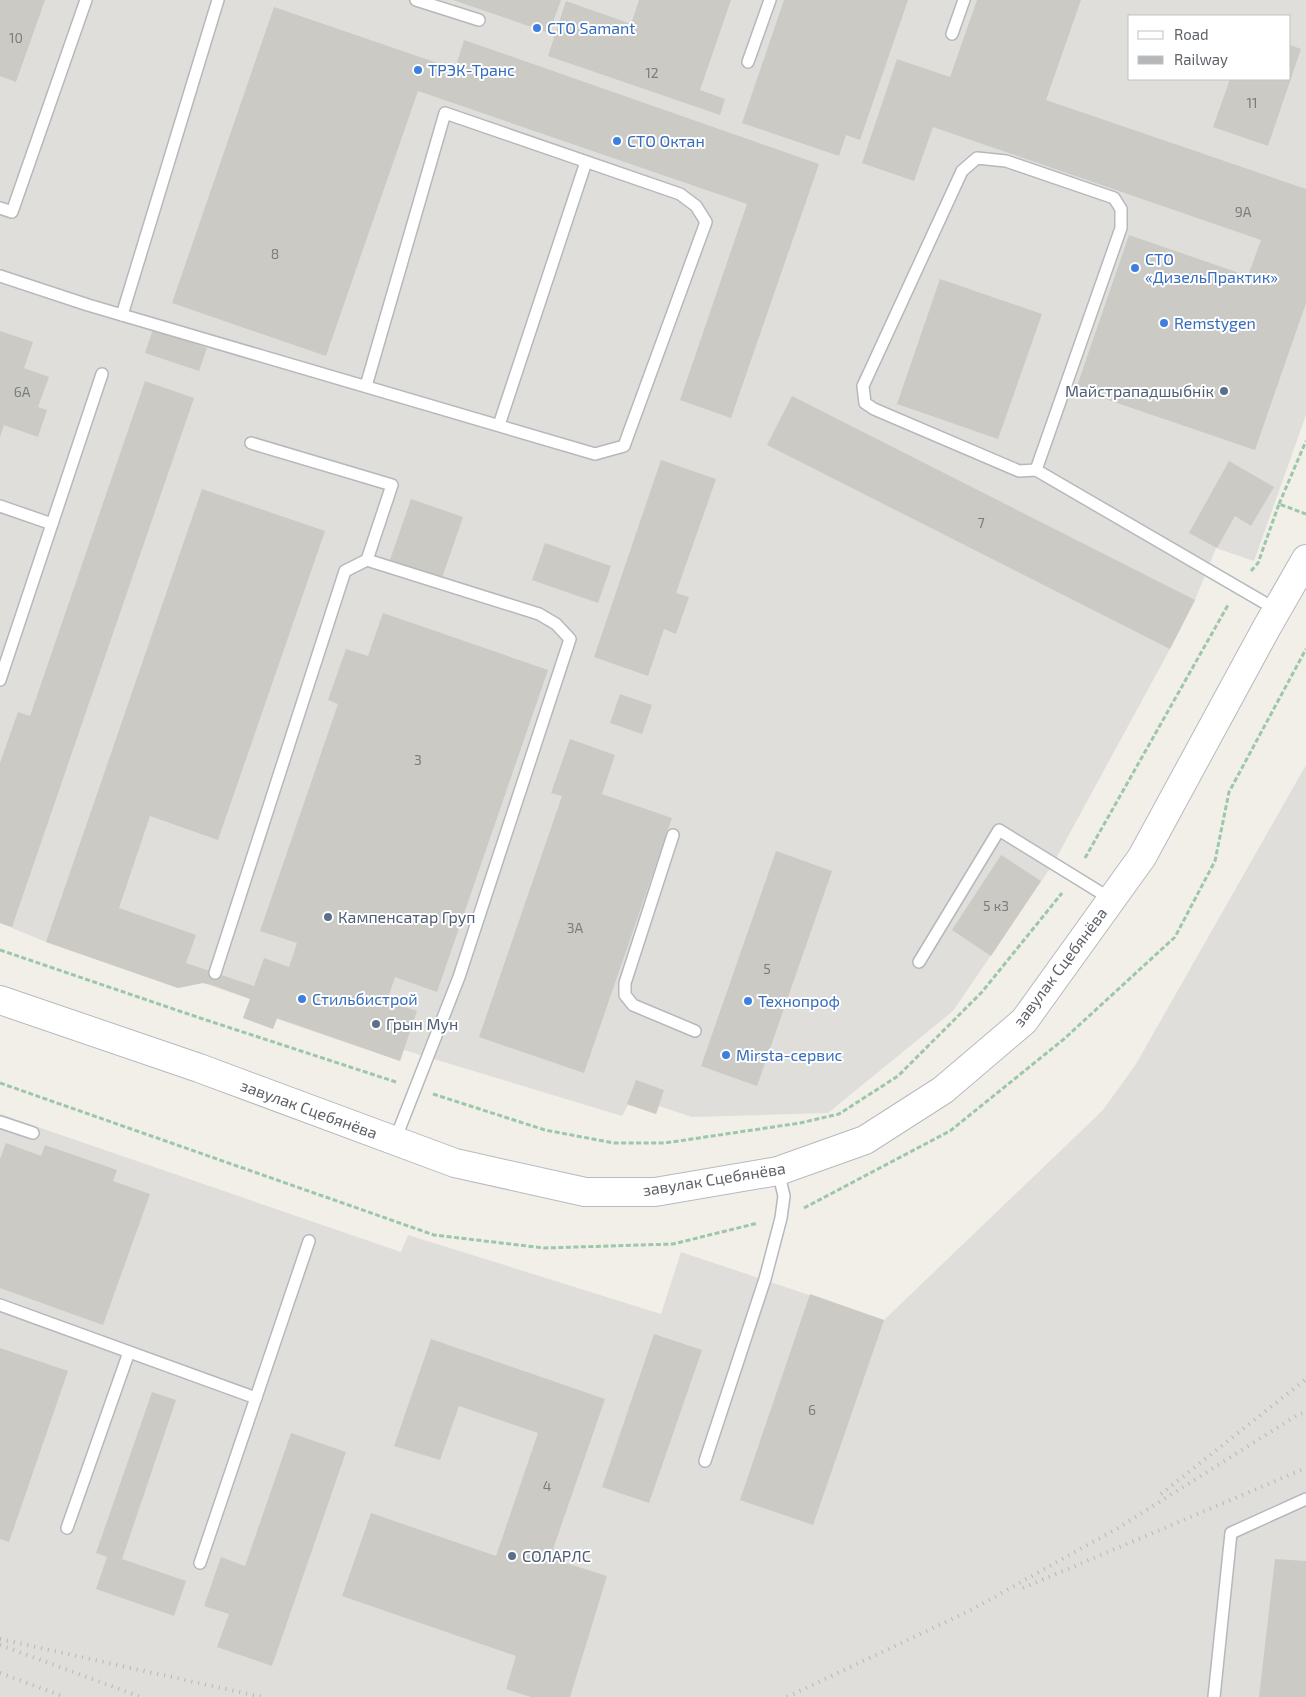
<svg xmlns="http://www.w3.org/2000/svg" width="1306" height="1697" viewBox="0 0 1306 1697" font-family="'Exo 2',sans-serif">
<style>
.industrial{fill:#e0deda;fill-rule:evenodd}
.building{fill:#cccac5}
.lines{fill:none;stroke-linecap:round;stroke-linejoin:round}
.lane-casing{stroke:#b5b8bc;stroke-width:14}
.secondary-casing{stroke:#b6babf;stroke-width:30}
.path{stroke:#9cc7a9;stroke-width:3;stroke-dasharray:5 2.5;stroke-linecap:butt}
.lane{stroke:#fff;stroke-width:11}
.secondary{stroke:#fff;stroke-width:28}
.rail{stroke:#b6b7b8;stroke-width:4;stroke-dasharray:1 6;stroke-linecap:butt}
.shop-dot{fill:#3f7fe0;stroke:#fff;stroke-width:2}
.service-dot{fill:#5c6f8a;stroke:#fff;stroke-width:2}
.labels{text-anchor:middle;stroke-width:4;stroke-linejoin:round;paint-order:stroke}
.number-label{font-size:14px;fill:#7a7d7f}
.shop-label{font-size:16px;fill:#366cbe;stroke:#fff;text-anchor:start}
.service-label{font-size:16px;fill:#4e5e75;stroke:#fff;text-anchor:start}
.street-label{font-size:16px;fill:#5f6368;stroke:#fff}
</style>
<rect width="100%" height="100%" fill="#f1efe8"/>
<g class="industrial">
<path d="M 0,0 L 1306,0 L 1306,415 L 1254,561 L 1216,548 L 1195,600 L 1170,649 L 1053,864 L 953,1011 L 828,1113 L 692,1117 L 659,1106 L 656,1114 L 628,1105 L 622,1116 L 404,1050 L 400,1061 L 277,1019 L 273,1029 L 243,1018 L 250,999 L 203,983 L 178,988 L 46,942 L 0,923 ZM 1130,16 L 1290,16 L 1290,79 L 1130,79 Z"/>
<path d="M 1306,765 L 1306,1697 L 0,1697 L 0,1114 L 401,1252 L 408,1235 L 661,1314 L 681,1252 L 884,1320 L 1103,1110 L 1136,1064 Z"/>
</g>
<g class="building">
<path d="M 0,0 L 45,0 L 16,82 L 0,76 Z"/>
<path d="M 453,0 L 561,0 L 549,33 Z"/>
<path d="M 639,0 L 731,0 L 700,90 L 725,99 L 720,115 L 548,56 L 566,1 L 631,24 Z"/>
<path d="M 784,0 L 908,0 L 860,140 L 846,135 L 839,156 L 742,123 Z"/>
<path d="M 977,0 L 1081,0 L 1046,100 L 1306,189 L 1306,303 L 1255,450 L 1076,389 L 1129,235 L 1248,276 L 1261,240 L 933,127 L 914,181 L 862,163 L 897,59 L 950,77 Z"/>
<path d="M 274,7 L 455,69 L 464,40 L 819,164 L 731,418 L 680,400 L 747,204 L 418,91 L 326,356 L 172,303 Z"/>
<path d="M 1290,45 L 1301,49 L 1268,146 L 1213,127 L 1230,79 L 1290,79 Z"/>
<path d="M 940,279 L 1042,314 L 998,439 L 897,404 Z"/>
<path d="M 153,329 L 207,348 L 199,371 L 145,353 Z"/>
<path d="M 0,331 L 33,342 L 24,368 L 49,377 L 38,407 L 47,410 L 38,437 L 4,425 L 0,437 Z"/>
<path d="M 145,381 L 194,398 L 12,927 L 0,923 L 0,763 L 18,712 L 30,716 Z"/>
<path d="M 792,396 L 1195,600 L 1170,649 L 767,445 Z"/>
<path d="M 661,460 L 716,479 L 676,593 L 689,597 L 676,634 L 664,629 L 648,676 L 594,657 Z"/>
<path d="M 1229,461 L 1274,487 L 1251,526 L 1235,516 L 1217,548 L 1189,533 Z"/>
<path d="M 202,489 L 325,531 L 218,840 L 150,816 L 119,908 L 196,935 L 186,963 L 254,986 L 264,958 L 289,967 L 297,943 L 260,931 L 338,704 L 328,700 L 346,649 L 368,656 L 383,613 L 548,670 L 437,992 L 395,977 L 387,1001 L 417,1011 L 400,1061 L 277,1018 L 273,1029 L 243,1018 L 250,999 L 212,985 L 203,983 L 178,988 L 46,942 Z"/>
<path d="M 411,499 L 463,517 L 442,578 L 390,560 Z"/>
<path d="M 545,543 L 611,566 L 598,603 L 532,580 Z"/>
<path d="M 620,694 L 652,705 L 642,734 L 610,723 Z"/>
<path d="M 570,739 L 615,755 L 602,794 L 672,818 L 584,1073 L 479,1037 L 562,796 L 551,793 Z"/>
<path d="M 776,851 L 832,871 L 757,1086 L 701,1066 Z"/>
<path d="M 1001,855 L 1041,881 L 991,956 L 952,930 Z"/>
<path d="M 636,1080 L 664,1090 L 656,1114 L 627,1104 Z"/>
<path d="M 6,1143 L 41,1156 L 45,1145 L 117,1170 L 113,1181 L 150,1194 L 103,1325 L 0,1288 L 0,1159 Z"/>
<path d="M 810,1294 L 884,1320 L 813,1525 L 740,1500 Z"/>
<path d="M 654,1334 L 702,1350 L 649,1503 L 602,1487 Z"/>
<path d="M 431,1339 L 605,1399 L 550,1558 L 607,1576 L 570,1697 L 531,1697 L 506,1689 L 516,1656 L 342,1596 L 371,1513 L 496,1556 L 538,1433 L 459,1406 L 440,1460 L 394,1446 Z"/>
<path d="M 0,1348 L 68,1371 L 9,1542 L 0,1539 Z"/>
<path d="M 152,1392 L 176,1400 L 122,1559 L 186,1581 L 174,1616 L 96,1589 L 107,1557 L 96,1553 Z"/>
<path d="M 291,1433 L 346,1452 L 272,1666 L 217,1647 L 229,1614 L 204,1606 L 221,1557 L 245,1566 Z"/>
<path d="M 1275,1559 L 1306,1561 L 1306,1697 L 1259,1697 Z"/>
</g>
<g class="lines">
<g class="lane-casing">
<g id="lane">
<path d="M 416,0 L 479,20"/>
<path d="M 952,34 L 964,0"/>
<path d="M 748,62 L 770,0"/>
<path d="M 0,208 L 12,212 L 86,0"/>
<path d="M 0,276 L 88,305 L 595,454 L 624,446 L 706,222 L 696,206 L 680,194 L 445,113 L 366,386"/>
<path d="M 122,315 L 218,0"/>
<path d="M 499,425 L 586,162"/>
<path d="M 251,443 L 392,485 L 367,560"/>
<path d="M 1036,470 L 1121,228 L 1121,209 L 1114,198 L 1006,161 L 977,158 L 962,171 L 863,386 L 865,403 L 874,409 L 1019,471 L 1036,470 L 1277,610"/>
<path d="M 0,506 L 52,524"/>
<path d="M 0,680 L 102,374"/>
<path d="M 673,835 L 625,983 L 625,995 L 633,1005 L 695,1031"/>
<path d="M 919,962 L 999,830 L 1111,899"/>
<path d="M 215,973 L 345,571 L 367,560 L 539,614 L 556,624 L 570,639 L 459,977 L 395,1140"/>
<path d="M 0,1122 L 33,1133"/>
<path d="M 0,1305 L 256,1398"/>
<path d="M 705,1461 L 765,1279 L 781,1218 L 784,1196 L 778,1171"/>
<path d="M 67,1528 L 129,1352"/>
<path d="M 200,1563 L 309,1241"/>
<path d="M 1214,1697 L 1231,1533 L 1306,1499"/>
</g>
</g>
<g class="secondary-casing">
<path id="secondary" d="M 0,1000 L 199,1068 L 455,1163 L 585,1192 L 655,1192 L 778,1171 L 865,1140 L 943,1090 L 1024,1021 L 1142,857 L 1267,627 L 1306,559"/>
</g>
<g class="path">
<path d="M 1279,504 L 1306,441"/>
<path d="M 1251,571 L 1258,563 L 1279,504 L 1306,514"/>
<path d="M 1085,858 L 1228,605"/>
<path d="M 0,950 L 200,1018 L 396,1082"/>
<path d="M 0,1083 L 434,1235 L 544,1248 L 673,1244 L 758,1223"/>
<path d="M 433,1094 L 545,1130 L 614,1143 L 665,1143 L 800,1123 L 839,1114 L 898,1076 L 982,992 L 1062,893"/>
<path d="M 804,1208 L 950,1131 L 1064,1039 L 1175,937 L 1215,861 L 1229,792 L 1306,649"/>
</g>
<use href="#lane" class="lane"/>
<use href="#secondary" class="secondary"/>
<g class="rail">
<path d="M 1161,1494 L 1306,1379"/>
<path d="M 1023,1588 L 1306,1468"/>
<path d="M 0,1639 L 262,1697"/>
<path d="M 0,1645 L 141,1697"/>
<path d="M 0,1673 L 65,1697"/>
<path d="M 787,1697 L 971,1610 L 1118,1528 L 1299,1414 L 1306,1412"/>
</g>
</g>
<g class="shop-dot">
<circle cx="537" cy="28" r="5"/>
<circle cx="418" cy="70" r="5"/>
<circle cx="617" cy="141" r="5"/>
<circle cx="1135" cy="268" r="5"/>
<circle cx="1164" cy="323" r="5"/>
<circle cx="302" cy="999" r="5"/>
<circle cx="748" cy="1001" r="5"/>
<circle cx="726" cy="1055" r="5"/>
</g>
<g class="service-dot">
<circle cx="1224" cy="391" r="5"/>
<circle cx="328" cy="917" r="5"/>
<circle cx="376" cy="1024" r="5"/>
<circle cx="512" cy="1556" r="5"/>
</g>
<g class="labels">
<g class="number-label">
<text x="16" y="43">10</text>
<text x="652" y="78">12</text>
<text x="1252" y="108">11</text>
<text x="1243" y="217">9А</text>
<text x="275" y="259">8</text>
<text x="22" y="397">6А</text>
<text x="981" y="528">7</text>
<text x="418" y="765">3</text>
<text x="996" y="911">5 к3</text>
<text x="575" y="933">3А</text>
<text x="767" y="974">5</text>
<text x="812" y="1415">6</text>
<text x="547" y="1491">4</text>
</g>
<g class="shop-label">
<text x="547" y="34">СТО Samant</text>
<text x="428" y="76">ТРЭК-Транс</text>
<text x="627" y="147">СТО Октан</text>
<text x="1145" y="265">СТО<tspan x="1145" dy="18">«ДизельПрактик»</tspan></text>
<text x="1174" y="329">Remstygen</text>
<text x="312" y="1005">Стильбистрой</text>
<text x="758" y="1007">Технопроф</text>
<text x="736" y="1061">Mirsta-сервис</text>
</g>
<g class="service-label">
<text x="1214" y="397" text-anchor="end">Майстрападшыбнік</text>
<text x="338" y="923">Кампенсатар Груп</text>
<text x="386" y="1030">Грын Мун</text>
<text x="522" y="1562">СОЛАРЛС</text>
</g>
<g class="street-label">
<text transform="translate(1060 967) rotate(-53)" y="6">завулак Сцебянёва</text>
<text transform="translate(309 1109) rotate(20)" y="6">завулак Сцебянёва</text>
<text transform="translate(714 1179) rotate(-9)" y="6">завулак Сцебянёва</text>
</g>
</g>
<rect x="1128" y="15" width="162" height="65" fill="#ffffff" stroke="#bfc1c3"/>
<rect x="1138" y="31" width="25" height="8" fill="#ffffff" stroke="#bfc1c3"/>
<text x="1174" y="40" font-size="15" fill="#5f6368">Road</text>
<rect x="1138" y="56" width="25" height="8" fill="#b6b7b8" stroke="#bfc1c3"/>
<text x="1174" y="65" font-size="15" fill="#5f6368">Railway</text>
</svg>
